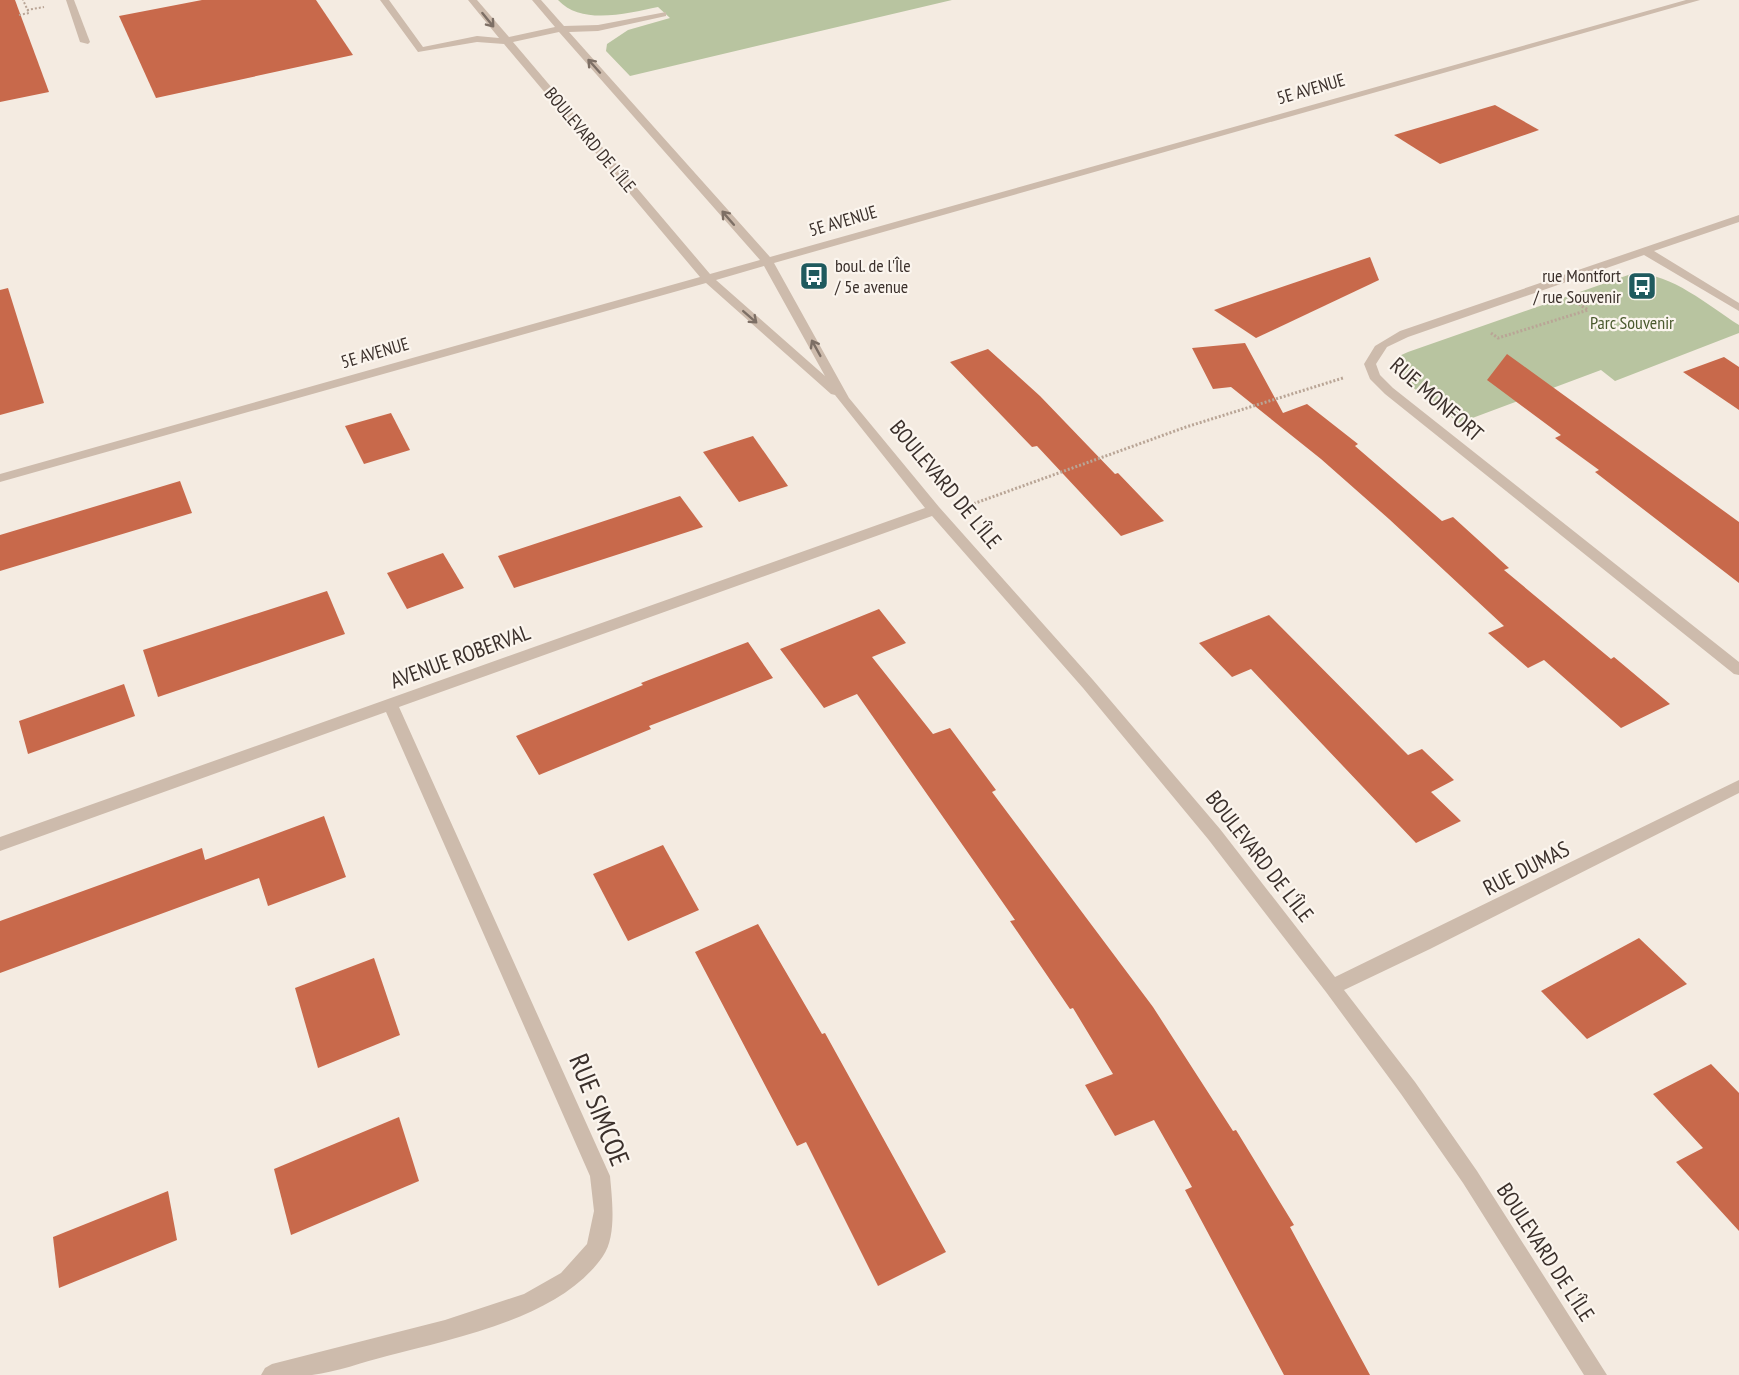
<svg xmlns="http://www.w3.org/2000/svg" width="1739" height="1375" viewBox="0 0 1739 1375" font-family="'PT Sans Narrow',sans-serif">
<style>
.green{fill:#b8c4a0}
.building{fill:#c8694b}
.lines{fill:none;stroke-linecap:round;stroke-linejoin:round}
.path-far1{stroke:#b9a596;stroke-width:2;stroke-dasharray:2 2;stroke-linecap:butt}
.path{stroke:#b9a596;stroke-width:3;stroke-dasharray:2 2;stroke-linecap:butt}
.minor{fill:#cdbbac;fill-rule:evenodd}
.oneway{stroke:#7d6f65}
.labels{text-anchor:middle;stroke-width:4.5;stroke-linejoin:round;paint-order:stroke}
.far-street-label{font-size:18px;fill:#3b302b;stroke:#fbf5ee}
.far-poi-label{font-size:18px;fill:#3b302b;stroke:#fbf5ee;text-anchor:start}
.far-park-label{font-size:18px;fill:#4a5a2e;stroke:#fbf5ee}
.street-label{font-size:22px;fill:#3b302b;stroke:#fbf5ee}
.near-street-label{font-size:27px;fill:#3b302b;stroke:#fbf5ee}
</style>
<rect width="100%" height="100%" fill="#f4ebe1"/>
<g class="green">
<path d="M 558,0 L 952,0 L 630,76 L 606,51 L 607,44 L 628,30 L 670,18 L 658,7 C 628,13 582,26 558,0 Z"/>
<path d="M 1634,273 C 1673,274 1707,305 1739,325 L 1739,333 L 1615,381 L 1601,370 L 1459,423 L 1402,379 L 1395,370 L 1397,357 L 1408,352 Z"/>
</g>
<g class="building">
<path d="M 0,0 L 15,0 L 49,92 L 0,102 Z"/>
<path d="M 202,0 L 316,0 L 353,55 L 156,98 L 119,16 Z"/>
<path d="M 1495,105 L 1539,130 L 1440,164 L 1394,135 Z"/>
<path d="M 1370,257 L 1379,280 L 1256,338 L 1214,310 Z"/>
<path d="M 8,288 L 44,403 L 0,415 L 0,290 Z"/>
<path d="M 1245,343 L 1283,413 L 1307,404 L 1358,444 L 1355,446 L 1442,521 L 1453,517 L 1509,568 L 1504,570 L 1611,659 L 1614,657 L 1670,704 L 1621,728 L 1544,660 L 1528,668 L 1488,633 L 1504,626 L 1389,519 L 1321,459 L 1231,387 L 1213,389 L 1192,348 Z"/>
<path d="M 988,349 L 1040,396 L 1115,474 L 1118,473 L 1164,521 L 1121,536 L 1037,446 L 1032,447 L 950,362 Z"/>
<path d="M 1507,354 L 1739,522 L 1739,583 L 1595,472 L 1599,470 L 1555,438 L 1561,435 L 1487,380 Z"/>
<path d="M 1724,357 L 1739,367 L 1739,410 L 1683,372 Z"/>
<path d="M 391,413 L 410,450 L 364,464 L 345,426 Z"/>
<path d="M 753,436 L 788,486 L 739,502 L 703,452 Z"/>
<path d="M 180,481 L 192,513 L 0,571 L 0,535 Z"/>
<path d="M 680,496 L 703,527 L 514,588 L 498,556 Z"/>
<path d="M 443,553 L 464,588 L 407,609 L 387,573 Z"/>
<path d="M 327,591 L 345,634 L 158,697 L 143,650 Z"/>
<path d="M 879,609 L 906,643 L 872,657 L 933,734 L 950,728 L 996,790 L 992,792 L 1153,1007 L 1233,1131 L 1236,1130 L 1294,1225 L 1290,1227 L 1370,1375 L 1284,1375 L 1185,1190 L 1192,1187 L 1154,1120 L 1115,1136 L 1085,1085 L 1113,1074 L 1073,1008 L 1070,1009 L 1010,921 L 1015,920 L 857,694 L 824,708 L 780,649 Z"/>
<path d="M 1269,615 L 1408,755 L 1422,749 L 1454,780 L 1431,792 L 1461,821 L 1416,843 L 1251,669 L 1232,677 L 1199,643 Z"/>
<path d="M 748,642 L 773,678 L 649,726 L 651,729 L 539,775 L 516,736 L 643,685 L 641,683 Z"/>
<path d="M 124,684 L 135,716 L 28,754 L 19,721 Z"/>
<path d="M 324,816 L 346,877 L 268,906 L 259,878 L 0,973 L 0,921 L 202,848 L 205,860 Z"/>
<path d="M 663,845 L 699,910 L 628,941 L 593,874 Z"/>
<path d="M 758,924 L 822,1034 L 825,1033 L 946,1252 L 878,1286 L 806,1142 L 797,1146 L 695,952 Z"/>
<path d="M 1639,938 L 1687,984 L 1587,1039 L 1541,991 Z"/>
<path d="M 374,958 L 400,1035 L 318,1068 L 295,988 Z"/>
<path d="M 1711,1064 L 1739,1093 L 1739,1231 L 1676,1162 L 1703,1148 L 1653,1094 Z"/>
<path d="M 399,1117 L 419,1181 L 291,1235 L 274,1169 Z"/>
<path d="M 168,1191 L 177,1240 L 59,1288 L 53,1237 Z"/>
</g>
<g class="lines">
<g class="path-far1">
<path d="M 27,10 L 44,7"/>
<path d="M 19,15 L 29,13 L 23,0"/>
</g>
<g class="path">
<path d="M 1491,333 L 1498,338 L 1588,310 L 1577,303"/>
<path d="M 970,505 L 1186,427 L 1343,378"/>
</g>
<g class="minor">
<path d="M 66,0 L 74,0 L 90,42 L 88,44 L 80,42 Z"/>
<path d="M 380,0 L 389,0 L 423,47 L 477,36 L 499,38 L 468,0 L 477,0 L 509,37 L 555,27 L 532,0 L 541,0 L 564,26 L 598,25 L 666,12 L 666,16 L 598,31 L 569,32 L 770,257 L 1686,0 L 1700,0 L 774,263 L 849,398 L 939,507 L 1093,680 L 1220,829 L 1335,977 L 1739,780 L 1739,793 L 1430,949 L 1344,990 L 1415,1082 L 1477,1171 L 1607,1375 L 1584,1375 L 1463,1183 L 1401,1094 L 1326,992 L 1208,839 L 1083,688 L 932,516 L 399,707 L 610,1176 C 612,1199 617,1236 603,1256 C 561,1318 455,1338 387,1356 C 363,1362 337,1372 312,1375 C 295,1375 278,1375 261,1375 L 265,1368 L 272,1364 L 445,1320 L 524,1294 L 561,1273 L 587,1244 L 594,1211 L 590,1176 L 386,712 L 0,851 L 0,837 L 925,508 L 835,395 L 831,394 L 706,283 L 0,482 L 0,474 L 700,277 L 504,44 L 477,42 L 418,52 ZM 559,32 L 760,260 L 710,274 L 513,42 ZM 764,266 L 825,376 L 716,280 Z"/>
<path d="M 1739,215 L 1739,222 L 1654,251 L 1739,303 L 1739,311 L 1644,255 L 1408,337 L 1387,347 L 1376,364 L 1380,375 L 1393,388 L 1739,662 L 1739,675 L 1734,674 L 1385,394 L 1370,379 L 1364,364 L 1375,346 L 1400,331 Z"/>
</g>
</g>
<defs><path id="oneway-shaft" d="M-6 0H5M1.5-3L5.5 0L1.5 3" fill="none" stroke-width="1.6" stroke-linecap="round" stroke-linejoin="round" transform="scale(1.5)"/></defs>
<g class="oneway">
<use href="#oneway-shaft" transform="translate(488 20) rotate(51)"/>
<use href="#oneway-shaft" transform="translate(594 66) rotate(-132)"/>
<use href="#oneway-shaft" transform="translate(728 218) rotate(-131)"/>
<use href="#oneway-shaft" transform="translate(750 317) rotate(41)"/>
<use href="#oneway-shaft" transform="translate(816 348) rotate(-119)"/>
</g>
<defs>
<g id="bus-square" transform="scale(1.5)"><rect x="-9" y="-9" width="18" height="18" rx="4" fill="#1f5a5e" stroke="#fbf5ee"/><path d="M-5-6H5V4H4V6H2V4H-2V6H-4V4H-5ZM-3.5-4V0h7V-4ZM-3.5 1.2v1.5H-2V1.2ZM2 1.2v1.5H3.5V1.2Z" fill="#fff"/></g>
</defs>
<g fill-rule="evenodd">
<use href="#bus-square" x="814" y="276"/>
<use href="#bus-square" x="1642" y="286"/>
</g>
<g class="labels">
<g class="far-street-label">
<text transform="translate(1311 89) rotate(-16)" y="6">5E AVENUE</text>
<text transform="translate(590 140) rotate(50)" y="6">BOULEVARD DE L'ÎLE</text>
<text transform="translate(843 221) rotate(-16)" y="6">5E AVENUE</text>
<text transform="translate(375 353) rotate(-16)" y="6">5E AVENUE</text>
</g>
<g class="far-poi-label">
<text x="835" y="272">boul. de l'Île<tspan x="835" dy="21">/ 5e avenue</tspan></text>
<text x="1621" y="282" text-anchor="end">rue Montfort<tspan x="1621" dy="21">/ rue Souvenir</tspan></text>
</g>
<g class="far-park-label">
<text x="1632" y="329">Parc Souvenir</text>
</g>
<g class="street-label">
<text transform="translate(1437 399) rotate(41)" y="8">RUE MONFORT</text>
<text transform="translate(946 484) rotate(50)" y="8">BOULEVARD DE L'ÎLE</text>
<text transform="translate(460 656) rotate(-20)" y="8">AVENUE ROBERVAL</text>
<text transform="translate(1260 856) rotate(52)" y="8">BOULEVARD DE L'ÎLE</text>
<text transform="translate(1526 868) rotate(-27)" y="8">RUE DUMAS</text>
<text transform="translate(1546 1252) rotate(57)" y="8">BOULEVARD DE L'ÎLE</text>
</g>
<g class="near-street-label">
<text transform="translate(599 1110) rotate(68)" y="9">RUE SIMCOE</text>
</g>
</g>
</svg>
